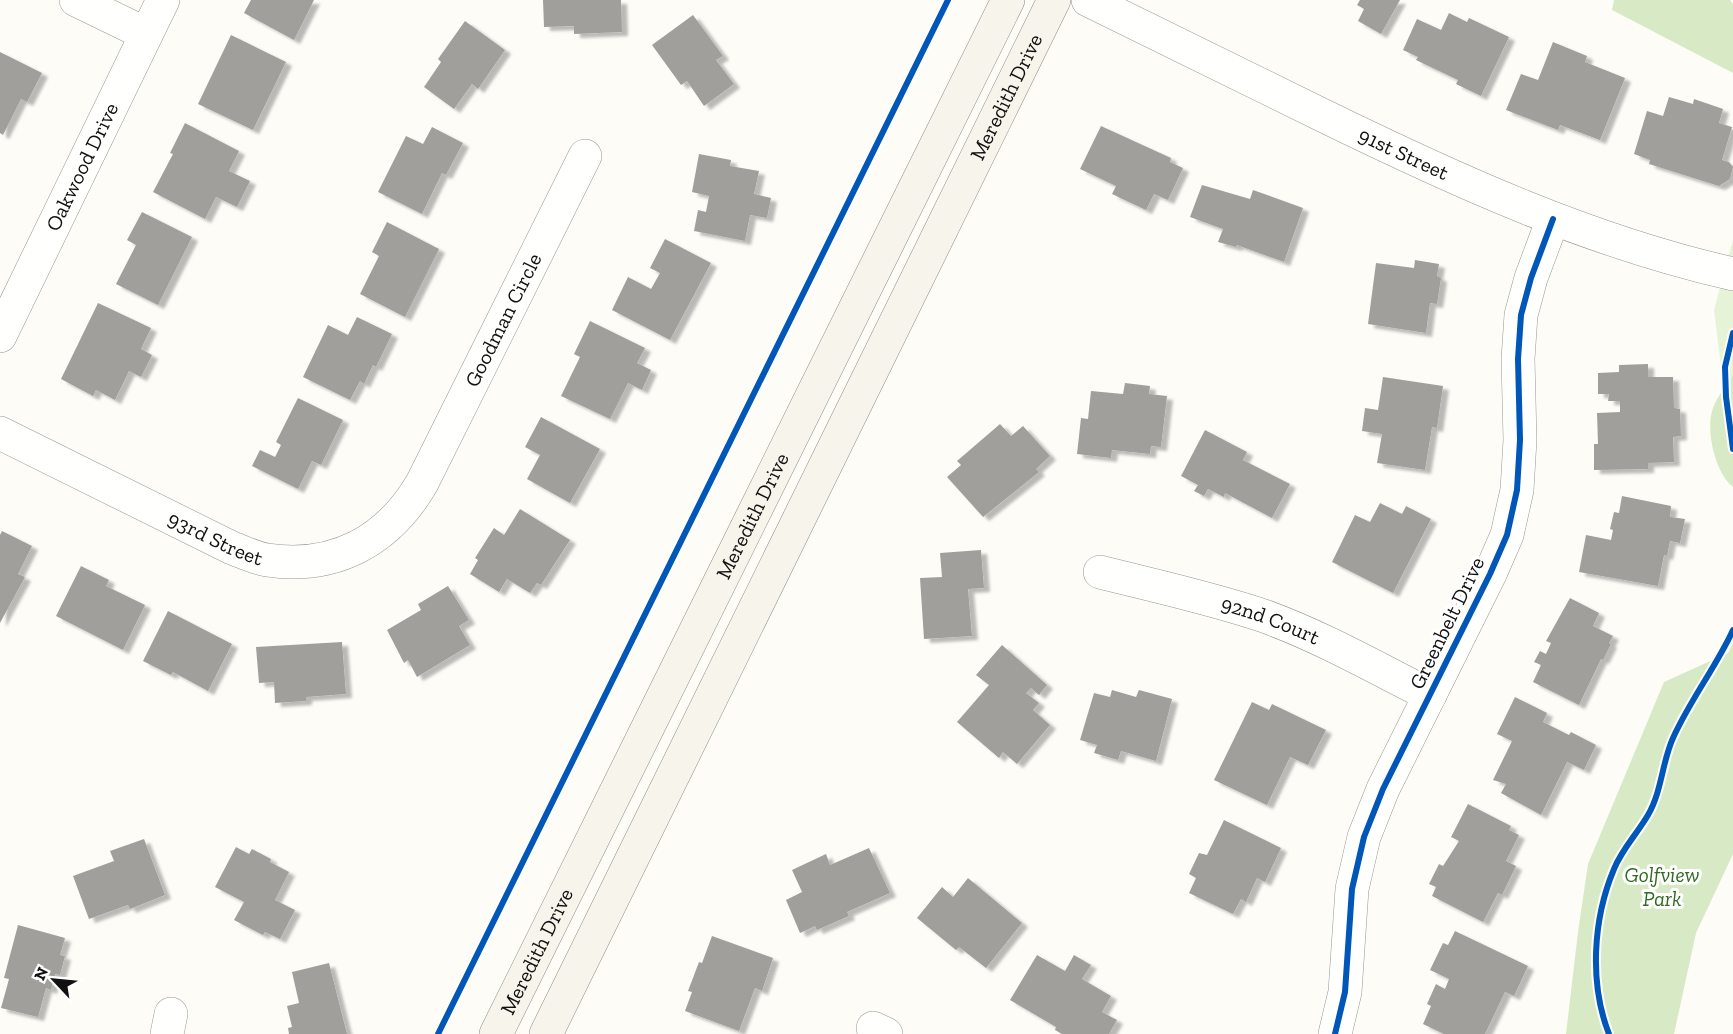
<svg xmlns="http://www.w3.org/2000/svg" width="1733" height="1034" viewBox="0 0 1733 1034" font-family="'Zilla Slab',serif">
<style>
.green{fill:#e7f3d7}
.forest{fill:#d8eac5}
.building{fill:#a19f9c;filter:url(#shadow)}
.lines{fill:none;stroke-linecap:round;stroke-linejoin:round}
.street-casing{stroke:#979795;stroke-width:34}
.secondary-casing{stroke:#8e8d8b;stroke-width:34}
.street{stroke:#fffffe;stroke-width:33}
.secondary{stroke:#f6f4eb;stroke-width:33}
.cycleway-casing{stroke:#fff;stroke-width:10}
.cycleway{stroke:#0057b8;stroke-width:6}
.labels{text-anchor:middle;stroke-width:6;stroke-linejoin:round;paint-order:stroke}
.street-label{font-size:21px;fill:#111;stroke:#fff}
.park-label{font-size:21px;font-style:italic;fill:#2f6b1f;stroke:#fff}
</style>
<defs>
<filter id="shadow"><feDropShadow dx="6" dy="4" stdDeviation="1.5" flood-color="#0004"/></filter>
</defs>
<rect width="100%" height="100%" fill="#fdfcf7"/>
<path class="green" d="M 1733,240 L 1733,464 L 1714,310 Z"/>
<g class="forest">
<path d="M 1614,0 L 1730,0 L 1733,4 L 1733,73 L 1612,10 Z"/>
<path d="M 1733,375 L 1733,487 C 1715,473 1705,429 1713,408 C 1717,397 1727,385 1733,375 Z"/>
<path d="M 1733,643 L 1733,854 L 1696,933 L 1674,1034 L 1566,1034 L 1578,932 L 1588,864 L 1664,682 L 1728,653 Z"/>
</g>
<g class="building">
<path d="M 251,0 L 314,0 L 294,40 L 244,13 Z"/>
<path d="M 543,0 L 621,0 L 622,32 L 574,34 L 574,26 L 544,27 Z"/>
<path d="M 1360,0 L 1400,0 L 1381,34 L 1358,21 L 1364,9 L 1357,5 Z"/>
<path d="M 1449,13 L 1467,22 L 1469,18 L 1509,37 L 1481,96 L 1456,84 L 1458,80 L 1416,60 L 1418,57 L 1403,50 L 1417,19 L 1441,30 Z"/>
<path d="M 693,15 L 723,56 L 716,60 L 734,84 L 704,106 L 687,81 L 681,85 L 652,45 Z"/>
<path d="M 465,21 L 505,50 L 478,89 L 472,84 L 454,109 L 424,87 L 441,62 L 438,59 Z"/>
<path d="M 231,35 L 286,62 L 253,130 L 198,104 Z"/>
<path d="M 1553,42 L 1587,56 L 1585,62 L 1625,78 L 1600,140 L 1560,125 L 1558,130 L 1506,110 L 1521,74 L 1538,80 Z"/>
<path d="M 0,52 L 42,73 L 27,102 L 21,99 L 3,135 L 0,133 Z"/>
<path d="M 1669,97 L 1693,104 L 1694,99 L 1723,109 L 1719,123 L 1732,127 L 1722,160 L 1729,162 L 1733,167 L 1730,179 L 1719,186 L 1649,164 L 1650,160 L 1634,154 L 1647,111 L 1663,116 Z"/>
<path d="M 185,123 L 239,151 L 229,171 L 250,181 L 237,207 L 216,197 L 205,219 L 153,192 L 173,154 L 170,153 Z"/>
<path d="M 1101,126 L 1171,158 L 1170,162 L 1183,168 L 1168,200 L 1154,194 L 1146,210 L 1112,194 L 1116,186 L 1080,169 Z"/>
<path d="M 432,127 L 463,143 L 446,175 L 442,173 L 422,214 L 378,192 L 406,136 L 423,144 Z"/>
<path d="M 699,154 L 731,160 L 730,166 L 759,171 L 754,194 L 771,198 L 767,218 L 750,215 L 745,241 L 694,231 L 698,210 L 706,212 L 709,196 L 692,192 Z"/>
<path d="M 1202,185 L 1250,199 L 1253,190 L 1303,208 L 1284,262 L 1237,245 L 1236,247 L 1218,242 L 1223,229 L 1190,217 Z"/>
<path d="M 142,212 L 192,237 L 158,305 L 116,284 L 136,245 L 127,240 Z"/>
<path d="M 387,222 L 439,249 L 405,317 L 360,294 L 379,256 L 372,252 Z"/>
<path d="M 665,239 L 711,263 L 670,340 L 612,310 L 628,277 L 651,289 L 660,273 L 650,268 Z"/>
<path d="M 1415,260 L 1439,264 L 1437,276 L 1441,278 L 1437,304 L 1430,303 L 1426,333 L 1368,324 L 1376,263 L 1414,268 Z"/>
<path d="M 98,303 L 151,328 L 141,349 L 152,355 L 141,377 L 129,371 L 115,400 L 96,390 L 93,396 L 61,379 Z"/>
<path d="M 357,317 L 392,334 L 376,367 L 373,365 L 364,384 L 360,381 L 350,400 L 303,377 L 328,325 L 348,335 Z"/>
<path d="M 590,321 L 645,348 L 637,363 L 651,370 L 642,390 L 628,383 L 610,419 L 561,396 L 580,357 L 574,354 Z"/>
<path d="M 1648,364 L 1648,377 L 1673,377 L 1674,408 L 1680,409 L 1681,436 L 1673,437 L 1674,462 L 1648,463 L 1648,469 L 1594,470 L 1594,444 L 1598,444 L 1597,413 L 1620,412 L 1620,401 L 1608,401 L 1609,394 L 1598,394 L 1598,373 L 1619,372 L 1619,365 Z"/>
<path d="M 1383,377 L 1443,386 L 1437,428 L 1432,427 L 1425,470 L 1377,463 L 1382,434 L 1362,431 L 1365,408 L 1378,410 Z"/>
<path d="M 1125,383 L 1150,386 L 1149,394 L 1167,396 L 1161,447 L 1151,446 L 1150,454 L 1112,450 L 1111,458 L 1077,454 L 1081,418 L 1088,419 L 1091,391 L 1123,394 Z"/>
<path d="M 298,398 L 343,420 L 321,465 L 312,461 L 298,489 L 252,466 L 260,450 L 275,457 L 281,445 L 276,442 Z"/>
<path d="M 541,417 L 600,449 L 570,503 L 527,479 L 540,455 L 525,447 Z"/>
<path d="M 1000,424 L 1011,436 L 1023,426 L 1050,456 L 1036,469 L 1039,472 L 983,517 L 947,477 L 961,465 L 957,461 Z"/>
<path d="M 1205,430 L 1247,452 L 1243,460 L 1290,484 L 1272,518 L 1225,493 L 1224,497 L 1208,489 L 1204,496 L 1194,491 L 1198,485 L 1181,476 Z"/>
<path d="M 1622,496 L 1671,506 L 1670,517 L 1685,519 L 1680,543 L 1670,541 L 1667,556 L 1664,555 L 1658,586 L 1579,572 L 1586,535 L 1611,540 L 1613,530 L 1610,529 L 1614,512 L 1619,513 Z"/>
<path d="M 1380,503 L 1402,514 L 1406,506 L 1431,519 L 1393,593 L 1332,562 L 1355,515 L 1370,522 Z"/>
<path d="M 520,509 L 570,540 L 541,585 L 537,583 L 530,593 L 507,579 L 499,592 L 470,574 L 478,560 L 475,558 L 494,528 L 504,535 Z"/>
<path d="M 2,531 L 32,546 L 18,574 L 25,577 L 0,623 L 0,535 Z"/>
<path d="M 981,550 L 984,588 L 968,589 L 972,636 L 924,639 L 920,578 L 942,577 L 940,553 Z"/>
<path d="M 81,566 L 109,580 L 106,586 L 145,605 L 123,650 L 56,616 Z"/>
<path d="M 448,586 L 469,620 L 459,626 L 470,645 L 417,677 L 408,660 L 404,663 L 387,630 L 421,610 L 418,604 Z"/>
<path d="M 1570,598 L 1599,613 L 1593,626 L 1613,636 L 1609,643 L 1611,644 L 1603,660 L 1601,659 L 1579,705 L 1533,682 L 1541,665 L 1534,662 L 1540,651 L 1546,654 L 1551,643 L 1546,641 Z"/>
<path d="M 168,611 L 232,644 L 208,691 L 173,672 L 171,675 L 143,661 Z"/>
<path d="M 342,642 L 346,694 L 306,697 L 306,701 L 275,703 L 274,682 L 259,683 L 256,647 Z"/>
<path d="M 1002,645 L 1047,685 L 1039,695 L 1031,688 L 1026,693 L 1039,703 L 1033,710 L 1050,725 L 1017,764 L 1003,752 L 999,758 L 957,722 L 989,685 L 976,675 Z"/>
<path d="M 1112,690 L 1136,697 L 1139,690 L 1172,699 L 1156,761 L 1121,751 L 1118,760 L 1094,753 L 1097,745 L 1080,740 L 1094,693 L 1110,697 Z"/>
<path d="M 1515,697 L 1547,713 L 1543,722 L 1569,735 L 1571,732 L 1596,745 L 1584,770 L 1567,762 L 1541,815 L 1501,793 L 1506,784 L 1493,780 L 1512,741 L 1497,734 Z"/>
<path d="M 1252,702 L 1269,710 L 1272,704 L 1326,730 L 1308,765 L 1290,757 L 1267,805 L 1214,780 Z"/>
<path d="M 1468,804 L 1511,826 L 1509,830 L 1519,835 L 1506,861 L 1516,866 L 1502,895 L 1498,893 L 1483,922 L 1432,896 L 1436,887 L 1429,884 L 1439,864 L 1443,866 L 1459,841 L 1451,837 Z"/>
<path d="M 1224,820 L 1281,848 L 1265,882 L 1257,878 L 1246,902 L 1241,899 L 1233,914 L 1189,893 L 1196,878 L 1189,874 L 1199,853 L 1207,855 Z"/>
<path d="M 144,839 L 165,895 L 130,909 L 128,905 L 89,919 L 73,876 L 114,861 L 110,851 Z"/>
<path d="M 236,847 L 249,854 L 252,849 L 271,859 L 270,862 L 289,872 L 275,900 L 295,910 L 280,939 L 265,932 L 263,935 L 234,920 L 244,902 L 215,887 Z"/>
<path d="M 869,848 L 890,893 L 847,912 L 849,916 L 817,930 L 815,926 L 800,933 L 786,900 L 802,892 L 792,870 L 826,854 L 830,865 Z"/>
<path d="M 968,878 L 1022,923 L 986,968 L 959,947 L 956,950 L 917,918 L 942,887 L 953,897 Z"/>
<path d="M 18,925 L 65,938 L 60,955 L 65,956 L 60,975 L 55,974 L 51,990 L 46,988 L 38,1017 L 1,1008 L 9,979 L 4,978 Z"/>
<path d="M 1455,931 L 1528,966 L 1514,996 L 1505,992 L 1485,1034 L 1444,1034 L 1423,1024 L 1431,1006 L 1427,1004 L 1436,984 L 1445,989 L 1449,979 L 1430,970 L 1443,943 L 1448,945 Z"/>
<path d="M 712,936 L 773,958 L 762,991 L 755,988 L 739,1031 L 685,1011 L 692,992 L 688,991 L 699,962 L 702,963 Z"/>
<path d="M 1037,955 L 1065,971 L 1074,955 L 1091,965 L 1082,979 L 1111,996 L 1102,1012 L 1117,1020 L 1109,1034 L 1062,1034 L 1055,1030 L 1056,1027 L 1010,1000 Z"/>
<path d="M 329,963 L 347,1034 L 289,1034 L 288,1028 L 292,1027 L 287,1006 L 299,1003 L 292,972 Z"/>
</g>
<g class="lines">
<g class="street-casing">
<g id="street">
<path d="M 76,0 L 146,34"/>
<path id="s1" d="M 1088,0 C 1165,38 1242,76 1320,114 C 1453,179 1588,241 1733,274"/>
<path id="s2" d="M 0,336 L 163,0"/>
<path id="s3" d="M 0,433 L 232,548 C 243,552 255,558 267,560 C 335,570 388,541 422,483 L 585,156"/>
<path id="s4" d="M 1100,572 C 1155,586 1211,598 1264,616 C 1322,637 1376,668 1430,695"/>
<path d="M 873,1028 L 886,1034"/>
<path d="M 167,1034 L 171,1014"/>
<path d="M 1335,1034 L 1345,992 L 1352,889 L 1364,837 L 1383,789 L 1490,574 L 1507,535 L 1517,490 L 1520,440 L 1518,359 L 1521,315 L 1531,278 L 1553,219"/>
</g>
</g>
<g class="secondary-casing">
<g id="secondary">
<path id="s5" d="M 496,1034 L 1008,0"/>
<path id="s6" d="M 546,1034 L 1054,0"/>
</g>
</g>
<use href="#street" class="street"/>
<use href="#secondary" class="secondary"/>
<g class="cycleway-casing">
<g id="cycleway">
<path d="M 1733,333 L 1725,367 L 1726,397 L 1733,449"/>
<path d="M 438,1034 L 948,0"/>
<path d="M 1335,1034 L 1345,992 L 1352,889 L 1364,837 L 1383,789 L 1490,574 L 1507,535 L 1517,490 L 1520,440 L 1518,359 L 1521,315 L 1531,278 L 1553,219"/>
<path d="M 1609,1034 C 1589,983 1593,919 1614,869 C 1622,849 1637,834 1648,815 C 1662,791 1662,762 1673,738 C 1690,700 1716,667 1733,630"/>
</g>
</g>
<use href="#cycleway" class="cycleway"/>
</g>
<g class="labels">
<g class="street-label">
<text dy="7" stroke="none"><textPath href="#s6" startOffset="1044">Meredith Drive</textPath></text>
<text dy="7" stroke="none"><textPath href="#s1" startOffset="351">91st Street</textPath></text>
<text dy="7" stroke="none"><textPath href="#s2" startOffset="188">Oakwood Drive</textPath></text>
<text dy="7" stroke="none"><textPath href="#s3" startOffset="663">Goodman Circle</textPath></text>
<text dy="7" stroke="none"><textPath href="#s5" startOffset="578">Meredith Drive</textPath></text>
<text dy="7" stroke="none"><textPath href="#s3" startOffset="240">93rd Street</textPath></text>
<text dy="7" stroke="none"><textPath href="#s4" startOffset="177">92nd Court</textPath></text>
<text transform="translate(1447 623) rotate(-64)" y="7">Greenbelt Drive</text>
<text dy="7" stroke="none"><textPath href="#s5" startOffset="92">Meredith Drive</textPath></text>
</g>
<g class="park-label">
<text x="1662" y="882">Golfview<tspan x="1662" dy="24">Park</tspan></text>
</g>
</g>
<g transform="translate(54 980) rotate(296)" stroke="#ffffff" stroke-width="4.5" paint-order="stroke">
<path d="M0-4.5L10 22L0 15L-10 22Z" fill="#111111"/>
<text y="-9" font-size="16" font-weight="bold" text-anchor="middle" fill="#111111">N</text>
</g>
</svg>
